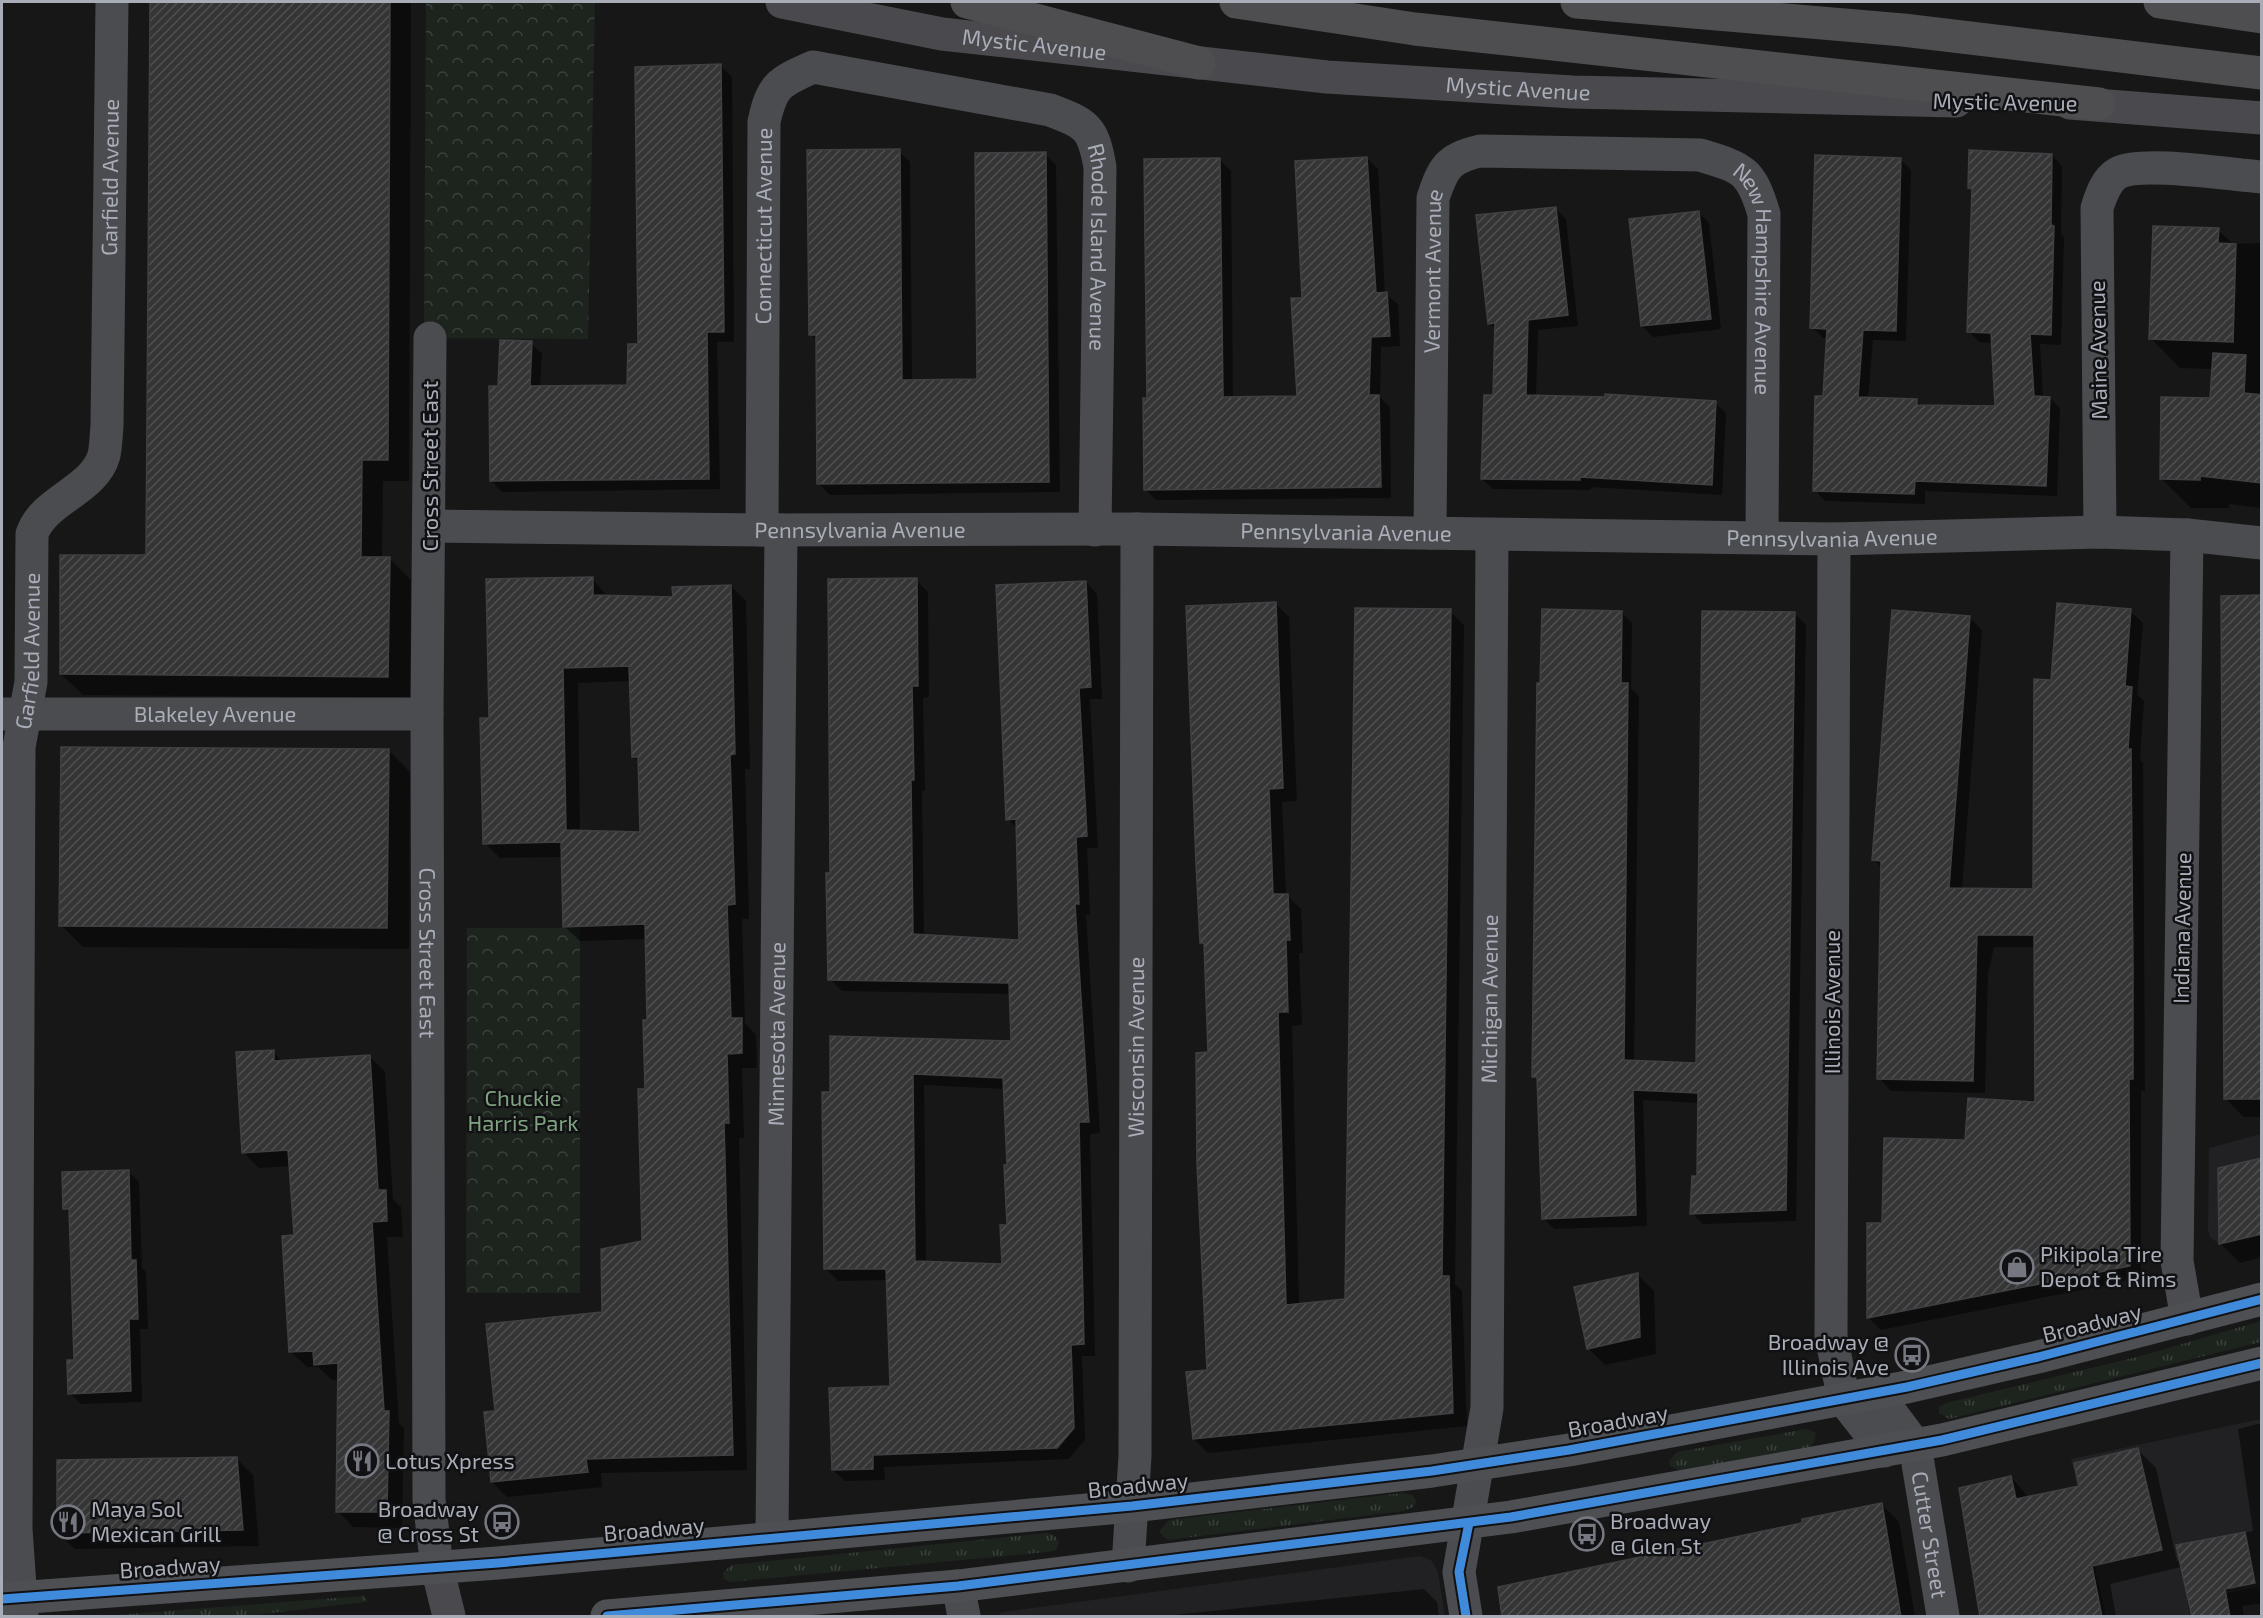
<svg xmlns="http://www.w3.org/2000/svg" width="2263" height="1618" viewBox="0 0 2263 1618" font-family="'Exo 2',sans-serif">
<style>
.built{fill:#212123}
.grass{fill:url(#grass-tufts)}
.park{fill:url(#park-crowns)}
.shadow{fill:#0007;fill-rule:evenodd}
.building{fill:url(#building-hatch);stroke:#3f4043;stroke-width:1.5;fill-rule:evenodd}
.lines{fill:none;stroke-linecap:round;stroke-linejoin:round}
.street{stroke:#4b4c50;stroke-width:33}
.secondary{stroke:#4a4a4e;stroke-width:33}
.primary{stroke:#4d4f52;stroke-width:33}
.highway{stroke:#4e4e51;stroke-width:33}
.cycleway-casing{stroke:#111113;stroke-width:13}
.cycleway{stroke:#408adc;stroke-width:9}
.labels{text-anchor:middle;stroke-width:5;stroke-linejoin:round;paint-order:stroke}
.street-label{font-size:22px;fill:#a8adb8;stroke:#111113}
.park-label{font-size:22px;fill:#7fa381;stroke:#111113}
.poi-label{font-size:22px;fill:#a8adb8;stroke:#111113;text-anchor:start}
</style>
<defs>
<pattern id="grass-tufts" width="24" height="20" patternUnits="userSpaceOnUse" patternTransform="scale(1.5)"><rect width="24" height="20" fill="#1d241e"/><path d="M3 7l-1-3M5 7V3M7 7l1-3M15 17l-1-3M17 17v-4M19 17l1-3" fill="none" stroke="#3b413d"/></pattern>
<pattern id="park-crowns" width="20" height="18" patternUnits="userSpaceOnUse" patternTransform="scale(1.5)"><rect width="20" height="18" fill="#1d241e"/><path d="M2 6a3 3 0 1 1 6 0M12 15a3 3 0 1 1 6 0" fill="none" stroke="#3b413d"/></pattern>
<pattern id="building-hatch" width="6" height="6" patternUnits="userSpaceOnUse" patternTransform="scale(1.5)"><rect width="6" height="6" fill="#353536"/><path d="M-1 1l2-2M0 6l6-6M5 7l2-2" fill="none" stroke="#4f5051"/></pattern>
</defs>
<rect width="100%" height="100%" fill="#171717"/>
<g class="built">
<path d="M 2261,1134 L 2261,1234 L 2218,1243 L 2210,1237 L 2208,1230 L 2209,1148 Z"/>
<path d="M 2261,1419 L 2261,1587 L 2187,1600 L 2190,1616 L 2106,1616 L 2071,1459 Z"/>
<path d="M 1420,1556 L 1432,1561 L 1438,1572 L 1445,1616 L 996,1616 L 1003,1612 Z"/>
</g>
<g class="grass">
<path d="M 2261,1321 L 2261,1342 L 1949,1419 L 1939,1413 L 1939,1407 L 1946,1403 L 2141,1356 Z"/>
<path d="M 1806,1429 L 1816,1433 L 1814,1443 L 1809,1447 L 1680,1471 L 1670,1466 L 1669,1461 L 1677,1452 Z"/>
<path d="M 1403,1493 L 1412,1495 L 1416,1501 L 1414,1507 L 1403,1511 L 1168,1540 L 1159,1532 L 1169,1520 Z"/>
<path d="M 1047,1533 L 1055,1536 L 1059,1542 L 1056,1550 L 1047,1552 L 730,1582 L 724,1579 L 723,1573 L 731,1565 Z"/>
<path d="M 363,1596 L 367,1600 L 365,1602 L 245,1616 L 102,1616 Z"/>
</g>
<g class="park">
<path d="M 426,2 L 595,2 L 588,339 L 424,338 Z"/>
<path d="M 467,928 L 580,928 L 580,1293 L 466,1293 Z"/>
</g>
<g class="shadow">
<path d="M 151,2 L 411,2 L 409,481 L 383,481 L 382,559 L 390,559 L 411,580 L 410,698 L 83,695 L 61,674 L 147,557 Z"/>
<path d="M 721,66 L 732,77 L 734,342 L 717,342 L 720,489 L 502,492 L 491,481 L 499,387 L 531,343 L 542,354 L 540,387 L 629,386 Z"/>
<path d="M 899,151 L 910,162 L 912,381 L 979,381 L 1045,154 L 1056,165 L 1060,492 L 830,495 L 819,484 L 817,341 L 811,335 Z"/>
<path d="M 2052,155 L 2062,166 L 2061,234 L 2064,238 L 2061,345 L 2040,344 L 2043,398 L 2050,398 L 2060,409 L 2057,496 L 1925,491 L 1925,504 L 1825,501 L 1815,490 L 1828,338 L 1823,338 L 1812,327 L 1900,159 L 1911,170 L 1906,341 L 1873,340 L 1868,399 L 1917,401 L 1922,406 L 1997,408 L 1993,343 L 1979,342 L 1969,331 L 1973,192 L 1969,188 Z"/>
<path d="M 1367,158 L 1378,169 L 1385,294 L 1398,304 L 1400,346 L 1381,347 L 1380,397 L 1390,407 L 1391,498 L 1156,500 L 1145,489 L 1149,399 L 1220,160 L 1231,171 L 1233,398 L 1298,397 L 1303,299 Z"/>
<path d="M 1555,208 L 1566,219 L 1578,326 L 1538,330 L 1536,397 L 1715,403 L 1726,413 L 1722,495 L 1591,487 L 1591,490 L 1493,489 L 1482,479 L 1494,397 L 1496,330 L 1490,323 Z"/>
<path d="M 1698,212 L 1709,223 L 1721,329 L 1653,337 L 1642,326 Z"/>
<path d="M 2218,230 L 2233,244 L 2262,243 L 2262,508 L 2229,504 L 2229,508 L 2191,508 L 2161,478 L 2212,400 L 2214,369 L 2180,368 L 2151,338 Z"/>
<path d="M 592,578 L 608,597 L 674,599 L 731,586 L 746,601 L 750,769 L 745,769 L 749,919 L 742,919 L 745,1023 L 756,1035 L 757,1068 L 742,1068 L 744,1138 L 739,1138 L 747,1470 L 601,1473 L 602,1487 L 507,1497 L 492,1482 L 496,1413 L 604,1314 L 644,1242 L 649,1021 L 646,939 L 580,941 L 564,926 L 562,857 L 500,858 L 485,843 L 491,720 ZM 631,681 L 633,757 L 640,763 L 642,833 L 580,832 L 578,683 Z"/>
<path d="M 916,580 L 928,592 L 929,697 L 923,698 L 925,791 L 922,791 L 924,936 L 1021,942 L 1017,829 L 1008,819 L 1086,582 L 1097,594 L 1102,699 L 1090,699 L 1098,848 L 1087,848 L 1090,915 L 1086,915 L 1100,1133 L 1090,1134 L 1095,1356 L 1082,1356 L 1085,1440 L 1069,1459 L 884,1467 L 885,1480 L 845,1481 L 833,1470 L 892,1387 L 888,1280 L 838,1281 L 826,1269 L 832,1093 L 1013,1043 L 1011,994 L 842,991 L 830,979 L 832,874 ZM 924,1085 L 1005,1089 L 1009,1166 L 1008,1226 L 1003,1265 L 926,1263 Z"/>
<path d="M 2262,597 L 2262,1117 L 2244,1117 L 2225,1098 Z"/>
<path d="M 1275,603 L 1289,617 L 1297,801 L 1282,802 L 1286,895 L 1301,909 L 1303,953 L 1299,953 L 1302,1025 L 1292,1026 L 1299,1305 L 1347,1301 L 1450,611 L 1464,625 L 1455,1284 L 1462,1291 L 1467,1426 L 1208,1453 L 1194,1439 L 1208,1371 L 1209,1054 L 1205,947 L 1201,943 Z"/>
<path d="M 2130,611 L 2143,623 L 2137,694 L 2144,701 L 2140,760 L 2143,763 L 2145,1091 L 2141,1091 L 2141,1278 L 1881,1330 L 1868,1317 L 1884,1225 L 1967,1141 L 2037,1104 L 2035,947 L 1994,947 L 1988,974 L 1985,1093 L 1891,1091 L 1879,1078 L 1883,869 L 1874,860 L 1969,617 L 1982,630 L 1962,889 L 2035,891 L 2052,682 Z"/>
<path d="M 1621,612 L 1632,623 L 1631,689 L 1639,696 L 1634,1062 L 1698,1064 L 1795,614 L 1806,625 L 1796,1221 L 1703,1224 L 1692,1213 L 1698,1178 L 1699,1103 L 1643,1100 L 1647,1226 L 1554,1229 L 1543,1218 L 1539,1082 L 1534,1076 L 1542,684 Z"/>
<path d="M 388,750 L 410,772 L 409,949 L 83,947 L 61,925 Z"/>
<path d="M 273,1052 L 283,1062 L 369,1056 L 385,1072 L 393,1199 L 401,1207 L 403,1237 L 387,1237 L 399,1423 L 404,1428 L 402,1528 L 353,1527 L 338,1511 L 339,1379 L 332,1380 L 318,1367 L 307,1367 L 291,1352 L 296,1236 L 291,1166 L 259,1168 L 244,1153 Z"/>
<path d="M 2262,1159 L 2262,1257 L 2240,1263 L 2221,1244 L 2220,1169 Z"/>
<path d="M 128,1171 L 139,1182 L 142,1268 L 146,1272 L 148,1329 L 140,1329 L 142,1402 L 81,1404 L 70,1393 L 75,1361 L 71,1215 L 64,1208 Z"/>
<path d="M 1637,1274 L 1654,1291 L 1656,1354 L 1605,1365 L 1588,1348 Z"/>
<path d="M 2262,1423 L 2262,1603 L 2242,1606 L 2244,1616 L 2194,1616 L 2181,1567 L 2110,1584 L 2116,1616 L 1982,1616 L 2011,1477 L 2029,1498 L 2081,1487 L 2138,1450 L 2156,1468 L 2177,1561 L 2180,1560 L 2177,1546 L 2253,1531 L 2238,1429 Z"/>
<path d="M 236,1458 L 253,1475 L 259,1546 L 75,1549 L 58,1533 Z"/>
<path d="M 1881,1504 L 1899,1522 L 1915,1616 L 1504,1616 L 1804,1524 Z"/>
<path d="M 1424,1589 L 1437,1602 L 1439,1616 L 1164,1616 Z"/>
</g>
<g class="building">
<path d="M 150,2 L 390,2 L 388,460 L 362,460 L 361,557 L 390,557 L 388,677 L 60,674 L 60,555 L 146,555 Z"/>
<path d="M 721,64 L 724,332 L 707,332 L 709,479 L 490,481 L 489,386 L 498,386 L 500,340 L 532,341 L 530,386 L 627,385 L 628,344 L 638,344 L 635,67 Z"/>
<path d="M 900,149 L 902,380 L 977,379 L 975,153 L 1046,152 L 1049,482 L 817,484 L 816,335 L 809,335 L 807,150 Z"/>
<path d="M 1969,150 L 2052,154 L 2051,225 L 2054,226 L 2051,335 L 2030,334 L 2034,396 L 2050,397 L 2046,486 L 1915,481 L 1914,494 L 1813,491 L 1815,396 L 1823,396 L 1827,329 L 1810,328 L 1815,155 L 1901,158 L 1896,331 L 1863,330 L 1858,397 L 1917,399 L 1917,405 L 1995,406 L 1991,333 L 1967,332 L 1972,189 L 1968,188 Z"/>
<path d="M 1367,157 L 1376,293 L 1387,292 L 1390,336 L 1371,337 L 1369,395 L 1379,395 L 1381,487 L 1144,490 L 1143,398 L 1147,398 L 1144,159 L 1220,158 L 1223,397 L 1297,396 L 1291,298 L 1302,298 L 1295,161 Z"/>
<path d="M 1556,207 L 1568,315 L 1528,320 L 1526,395 L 1605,397 L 1605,394 L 1716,401 L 1712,485 L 1580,477 L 1580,480 L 1481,479 L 1484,395 L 1493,395 L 1495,323 L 1488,324 L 1476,215 Z"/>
<path d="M 1699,211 L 1711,319 L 1641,326 L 1629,219 Z"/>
<path d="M 2153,226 L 2219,228 L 2218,243 L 2236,244 L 2233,342 L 2149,339 Z"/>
<path d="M 2213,353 L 2246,355 L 2244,393 L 2262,395 L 2262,483 L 2200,476 L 2200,480 L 2160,479 L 2161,397 L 2210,398 Z"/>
<path d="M 593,577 L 593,595 L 673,597 L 672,587 L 731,585 L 735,754 L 730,755 L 735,904 L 727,905 L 731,1018 L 742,1018 L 742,1053 L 727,1054 L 729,1123 L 724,1123 L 733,1455 L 586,1459 L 588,1472 L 491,1482 L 484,1412 L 495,1411 L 486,1324 L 602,1312 L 601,1249 L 642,1241 L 638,1089 L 645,1089 L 643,1020 L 647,1020 L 645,924 L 563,927 L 561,842 L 483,844 L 480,718 L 489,718 L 486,579 ZM 629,666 L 632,757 L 638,757 L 640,832 L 566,830 L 563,668 Z"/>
<path d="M 917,578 L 918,686 L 912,686 L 914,780 L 911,780 L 913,934 L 1019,940 L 1016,819 L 1006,820 L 996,585 L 1086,581 L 1091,687 L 1079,688 L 1087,836 L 1076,837 L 1079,904 L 1075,904 L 1089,1122 L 1079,1122 L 1084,1344 L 1071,1345 L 1074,1428 L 1057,1448 L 873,1455 L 873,1469 L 832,1470 L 829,1388 L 890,1386 L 886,1269 L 824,1269 L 822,1092 L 830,1092 L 830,1036 L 1011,1041 L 1009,983 L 828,980 L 826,873 L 830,873 L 828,579 ZM 913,1074 L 1003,1078 L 1007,1165 L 1004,1165 L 1007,1225 L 1000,1225 L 1002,1264 L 915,1261 Z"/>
<path d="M 2262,595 L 2262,1099 L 2224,1099 L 2221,596 Z"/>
<path d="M 1276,602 L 1283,788 L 1269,789 L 1273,894 L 1288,894 L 1290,940 L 1286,940 L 1288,1012 L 1278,1012 L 1286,1305 L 1345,1299 L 1355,608 L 1451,609 L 1442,1276 L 1449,1276 L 1453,1413 L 1193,1439 L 1186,1372 L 1207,1370 L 1197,1164 L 1196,1053 L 1208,1052 L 1204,943 L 1200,943 L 1196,864 L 1186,606 Z"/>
<path d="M 2057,603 L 2131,609 L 2125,686 L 2132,687 L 2128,749 L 2131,749 L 2133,968 L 2133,1079 L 2129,1079 L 2130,1266 L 1867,1318 L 1867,1223 L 1882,1223 L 1884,1138 L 1965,1140 L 1968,1098 L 2035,1102 L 2034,935 L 1977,935 L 1973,1081 L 1877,1079 L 1881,861 L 1872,860 L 1892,610 L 1970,616 L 1949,888 L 2033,889 L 2034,679 L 2051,680 Z"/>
<path d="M 1542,609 L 1622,611 L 1621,683 L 1628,683 L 1624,1060 L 1696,1063 L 1702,611 L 1795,612 L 1786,1210 L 1690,1214 L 1692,1176 L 1697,1176 L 1698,1093 L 1633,1090 L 1636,1215 L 1542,1219 L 1537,1077 L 1532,1077 L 1537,683 L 1540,683 Z"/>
<path d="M 61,747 L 389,749 L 387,928 L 59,926 Z"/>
<path d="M 274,1050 L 274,1061 L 370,1055 L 378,1190 L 386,1190 L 387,1221 L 372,1222 L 384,1411 L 389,1411 L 387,1512 L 336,1512 L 338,1363 L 314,1365 L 313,1351 L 289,1352 L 282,1236 L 294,1235 L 288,1150 L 242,1153 L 236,1052 Z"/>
<path d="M 2262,1158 L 2262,1234 L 2219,1244 L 2218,1168 Z"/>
<path d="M 129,1170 L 131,1260 L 136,1260 L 138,1319 L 129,1319 L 131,1391 L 68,1394 L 67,1360 L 74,1360 L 69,1209 L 63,1209 L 62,1172 Z"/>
<path d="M 1638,1273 L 1640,1337 L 1587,1349 L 1574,1287 Z"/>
<path d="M 2138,1448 L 2162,1550 L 2092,1566 L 2102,1617 L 1980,1617 L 1959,1488 L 2011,1476 L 2016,1499 L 2079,1486 L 2074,1463 Z"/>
<path d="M 237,1457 L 243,1530 L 57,1533 L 57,1460 Z"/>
<path d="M 1882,1503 L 1901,1617 L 1502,1617 L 1498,1587 L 1802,1523 L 1802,1519 Z"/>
<path d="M 2245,1532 L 2255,1583 L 2225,1589 L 2230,1617 L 2192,1617 L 2176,1545 Z"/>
</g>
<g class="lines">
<g class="street">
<path id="s1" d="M 430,338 L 427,714 L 429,1500 L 437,1567"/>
<path id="s2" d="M 430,526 L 762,530 L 1137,529 L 1834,539 L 2100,532 L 2187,535 L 2262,543"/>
<path id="s3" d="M 762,530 L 764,122 C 772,85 779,82 813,67 L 1050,110 C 1087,124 1093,127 1100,167 L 1095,530"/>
<path d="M 2100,532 L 2097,208 C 2101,195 2106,180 2118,173 C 2142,160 2231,175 2262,177"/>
<path id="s4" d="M 1430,533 L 1433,198 C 1443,168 1448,158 1480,151 L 1700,155 C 1743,168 1751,170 1764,214 L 1762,536"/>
<path d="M 2187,535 L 2177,1261 L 2187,1319"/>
<path d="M 1834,539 L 1831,1336 L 1844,1400 L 1884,1451"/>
<path id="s5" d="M 3,714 L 427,714"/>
<path id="s6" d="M 1876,1393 L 1915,1445 L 1943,1616"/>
<path id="s7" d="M 772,1538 L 781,530"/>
<path id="s8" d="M 1128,1566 L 1135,1456 L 1137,529"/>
<path d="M 958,1586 L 964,1616"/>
<path id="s9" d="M 22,1616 L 16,1529 L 19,747 L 31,682 L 32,534 C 44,499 94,491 104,455 C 106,446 106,436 107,426 L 112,2"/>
<path id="s10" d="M 1466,1616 L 1459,1572 L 1487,1408 L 1492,535"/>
</g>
<g class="secondary">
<path id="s11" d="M 782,2 L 942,34 L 1327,77 L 1573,92 L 1956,101"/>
<path d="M 2070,103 L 2262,118"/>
<path d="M 437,1567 L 449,1616"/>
</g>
<g class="primary">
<path d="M 2,1599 L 498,1563 L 1132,1506 L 1432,1471 L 1569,1450 L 1907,1387 L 2038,1357 L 2262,1299"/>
<path d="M 607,1616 L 958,1586 L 1511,1517 L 1942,1440 L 2262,1363"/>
</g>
<g class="highway">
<path d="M 967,2 L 1199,63"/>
<path d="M 1236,2 L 1415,29 L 2099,104"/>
<path d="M 1577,2 L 1903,30 L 2262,73"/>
<path d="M 2160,2 L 2262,17"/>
</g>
<g class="cycleway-casing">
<g id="cycleway">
<path d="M 2,1599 L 498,1563 L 1132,1506 L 1432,1471 L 1569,1450 L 1907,1387 L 2038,1357 L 2262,1299"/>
<path d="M 607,1616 L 958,1586 L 1511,1517 L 1942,1440 L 2262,1363"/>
<path d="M 1466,1616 L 1459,1572 L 1469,1523"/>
</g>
</g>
<use href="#cycleway" class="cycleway"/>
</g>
<defs>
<g id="shop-ring" transform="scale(1.725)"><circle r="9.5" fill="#111113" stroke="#757880" stroke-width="1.5"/><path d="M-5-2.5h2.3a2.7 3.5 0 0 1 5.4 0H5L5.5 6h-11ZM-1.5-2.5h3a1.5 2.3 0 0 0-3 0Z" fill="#757880"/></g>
<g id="bus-ring" transform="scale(1.725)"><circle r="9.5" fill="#111113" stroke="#757880" stroke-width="1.5"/><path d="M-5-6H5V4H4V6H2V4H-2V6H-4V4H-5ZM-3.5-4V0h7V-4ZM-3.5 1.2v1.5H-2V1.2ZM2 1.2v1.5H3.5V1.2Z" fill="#757880"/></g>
<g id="restaurant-ring" transform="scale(1.725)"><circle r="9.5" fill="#111113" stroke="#757880" stroke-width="1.5"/><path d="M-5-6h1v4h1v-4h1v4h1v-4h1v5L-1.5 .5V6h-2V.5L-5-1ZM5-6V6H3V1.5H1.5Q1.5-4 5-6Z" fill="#757880"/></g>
</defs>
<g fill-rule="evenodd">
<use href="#shop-ring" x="2017" y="1267"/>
<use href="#bus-ring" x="1912" y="1355"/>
<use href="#restaurant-ring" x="362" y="1461"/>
<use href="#restaurant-ring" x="68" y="1522"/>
<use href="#bus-ring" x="502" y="1522"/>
<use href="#bus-ring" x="1587" y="1534"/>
</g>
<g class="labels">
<g class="street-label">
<text dy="8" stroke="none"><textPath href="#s11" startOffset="256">Mystic Avenue</textPath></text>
<text dy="8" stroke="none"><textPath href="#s11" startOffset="742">Mystic Avenue</textPath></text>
<text transform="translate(2005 102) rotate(1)" y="8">Mystic Avenue</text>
<text dy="8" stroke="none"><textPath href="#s9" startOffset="1470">Garfield Avenue</textPath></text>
<text dy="8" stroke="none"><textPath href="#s3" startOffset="304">Connecticut Avenue</textPath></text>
<text dy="8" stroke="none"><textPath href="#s3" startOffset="890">Rhode Island Avenue</textPath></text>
<text dy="8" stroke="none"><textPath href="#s4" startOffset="262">Vermont Avenue</textPath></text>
<text dy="8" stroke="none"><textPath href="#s4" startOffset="783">New Hampshire Avenue</textPath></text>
<text transform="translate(2098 350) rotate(-91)" y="8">Maine Avenue</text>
<text transform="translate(430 466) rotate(-90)" y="8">Cross Street East</text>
<text dy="8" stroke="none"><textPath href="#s2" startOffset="430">Pennsylvania Avenue</textPath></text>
<text dy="8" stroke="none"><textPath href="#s2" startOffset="916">Pennsylvania Avenue</textPath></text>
<text dy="8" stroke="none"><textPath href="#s2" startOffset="1402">Pennsylvania Avenue</textPath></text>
<text dy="8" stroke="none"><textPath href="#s9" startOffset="966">Garfield Avenue</textPath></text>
<text dy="8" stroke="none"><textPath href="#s5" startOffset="212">Blakeley Avenue</textPath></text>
<text transform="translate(2182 928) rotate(-89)" y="8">Indiana Avenue</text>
<text dy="8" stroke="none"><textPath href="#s1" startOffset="615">Cross Street East</textPath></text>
<text dy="8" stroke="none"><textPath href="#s10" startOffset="620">Michigan Avenue</textPath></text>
<text transform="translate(1832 1002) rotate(-90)" y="8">Illinois Avenue</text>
<text dy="8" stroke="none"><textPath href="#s7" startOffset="504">Minnesota Avenue</textPath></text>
<text dy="8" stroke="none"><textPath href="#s8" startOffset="519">Wisconsin Avenue</textPath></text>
<text transform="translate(2092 1323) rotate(-14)" y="8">Broadway</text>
<text transform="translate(1618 1421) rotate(-10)" y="8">Broadway</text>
<text transform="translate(1138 1485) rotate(-6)" y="8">Broadway</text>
<text transform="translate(654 1529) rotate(-5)" y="8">Broadway</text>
<text dy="8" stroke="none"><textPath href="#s6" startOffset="156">Cutter Street</textPath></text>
<text transform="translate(170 1567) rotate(-4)" y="8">Broadway</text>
</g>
<g class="park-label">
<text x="523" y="1106">Chuckie<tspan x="523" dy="25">Harris Park</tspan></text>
</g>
<g class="poi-label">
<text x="2040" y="1262">Pikipola Tire<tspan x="2040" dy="25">Depot &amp; Rims</tspan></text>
<text x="1889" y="1350" text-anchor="end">Broadway @<tspan x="1889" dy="25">Illinois Ave</tspan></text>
<text x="385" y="1469">Lotus Xpress</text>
<text x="91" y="1517">Maya Sol<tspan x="91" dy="25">Mexican Grill</tspan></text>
<text x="479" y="1517" text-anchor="end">Broadway<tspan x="479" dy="25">@ Cross St</tspan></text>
<text x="1610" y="1529">Broadway<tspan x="1610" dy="25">@ Glen St</tspan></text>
</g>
</g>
<rect width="2263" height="1618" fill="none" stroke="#a8adb8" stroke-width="6"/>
</svg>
